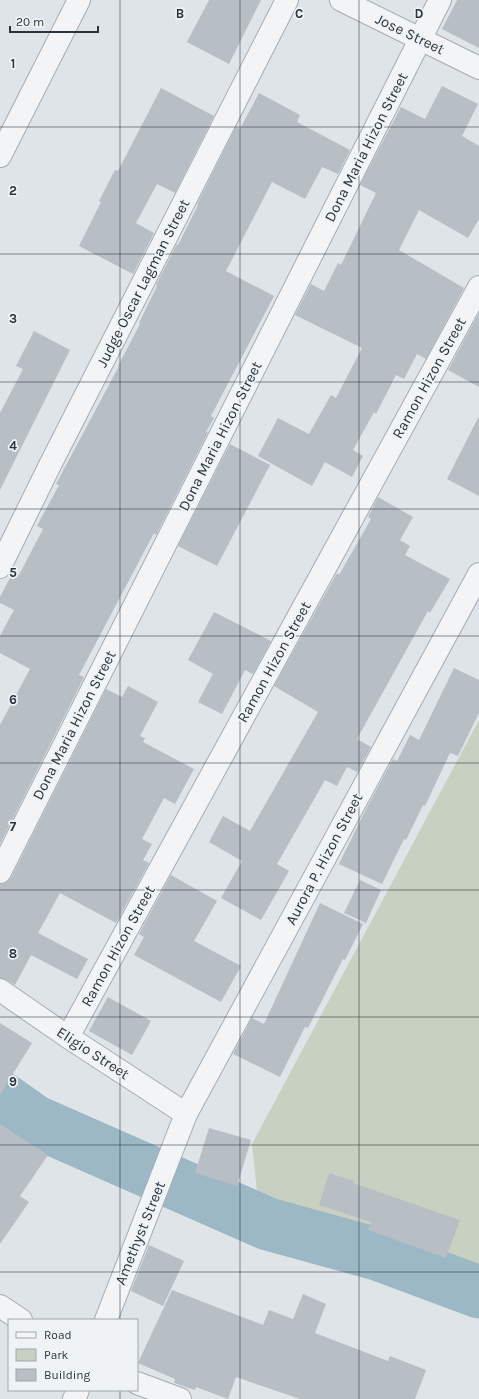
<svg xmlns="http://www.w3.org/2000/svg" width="479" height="1399" viewBox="0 0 479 1399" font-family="Karla,sans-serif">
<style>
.green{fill:#c8d1c1}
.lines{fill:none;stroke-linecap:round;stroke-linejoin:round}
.river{stroke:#9db8c5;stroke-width:53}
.building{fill:#b7bec4}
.minor-casing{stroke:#a5acb2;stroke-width:24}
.minor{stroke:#f2f4f6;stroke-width:22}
.grid{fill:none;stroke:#29343e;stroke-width:1;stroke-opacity:0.55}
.labels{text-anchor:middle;stroke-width:3.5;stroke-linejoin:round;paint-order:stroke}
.street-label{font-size:15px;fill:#29343e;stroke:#eff3f5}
.grid-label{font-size:13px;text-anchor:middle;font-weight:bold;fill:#29343e;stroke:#eff3f5;stroke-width:3.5;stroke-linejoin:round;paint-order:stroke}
</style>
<rect width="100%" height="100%" fill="#dfe4e8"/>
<path class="green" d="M 479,720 L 479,1276 L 259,1211 L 252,1144 Z"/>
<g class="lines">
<path class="river" d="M 0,1097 L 34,1121 L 268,1224 L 377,1254 L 479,1292"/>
</g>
<g class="building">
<path d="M 209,0 L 261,0 L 229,64 L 187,42 Z"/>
<path d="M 457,0 L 479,0 L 479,48 L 442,29 Z"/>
<path d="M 442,86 L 478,104 L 462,136 L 479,146 L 479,219 L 468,238 L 419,210 L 399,250 L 464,288 L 426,359 L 417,354 L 404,379 L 396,375 L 376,414 L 374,412 L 353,450 L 363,456 L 352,477 L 325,462 L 312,486 L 258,456 L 278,418 L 309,434 L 331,395 L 336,398 L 362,348 L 295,315 L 311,284 L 324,291 L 338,263 L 341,265 L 376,193 L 360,185 L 401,107 L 425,119 Z"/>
<path d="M 161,88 L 214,116 L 175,193 L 157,184 L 136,223 L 154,233 L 133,274 L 79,246 L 101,202 L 99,201 L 115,170 L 118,171 Z"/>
<path d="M 259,93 L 300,115 L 297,122 L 350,150 L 338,174 L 322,167 L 305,199 L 272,182 L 226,271 L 274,296 L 211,416 L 214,418 L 206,432 L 208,432 L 156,535 L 154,533 L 79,675 L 84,677 L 0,844 L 0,725 L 30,669 L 0,653 L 0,636 L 14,610 L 0,603 L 0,597 L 13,572 L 19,575 L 43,529 L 37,526 L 59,485 L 56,484 L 119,366 L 118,366 L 140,324 L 139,323 L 157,286 L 156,285 L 177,244 L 178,245 L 198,205 L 197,204 L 236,127 L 240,129 Z"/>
<path d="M 479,313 L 479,387 L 448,370 Z"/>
<path d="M 34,331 L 70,350 L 0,490 L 0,413 L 23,369 L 16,366 Z"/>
<path d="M 479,416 L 479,496 L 447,479 Z"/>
<path d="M 230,444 L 270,465 L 217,566 L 178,546 Z"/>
<path d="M 378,497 L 413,517 L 400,540 L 410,546 L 405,555 L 450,579 L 430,613 L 428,611 L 357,739 L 371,747 L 357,772 L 347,767 L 337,786 L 325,780 L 277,864 L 289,871 L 261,920 L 221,898 L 242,861 L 209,842 L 223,816 L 250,831 L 318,712 L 274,686 L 337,573 L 339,575 L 371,519 L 368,517 Z"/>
<path d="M 214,612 L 271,641 L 253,674 L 245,670 L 222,714 L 198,702 L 213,674 L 188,660 Z"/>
<path d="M 454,668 L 479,680 L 479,713 L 458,756 L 450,753 L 425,806 L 423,805 L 406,840 L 404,839 L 382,884 L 339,864 L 365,811 L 393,759 L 397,761 L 410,735 L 419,740 Z"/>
<path d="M 128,686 L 158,702 L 140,736 L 145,738 L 143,742 L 194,769 L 175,804 L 164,798 L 142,839 L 152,844 L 143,860 L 149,863 L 116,923 L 60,893 L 38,933 L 88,959 L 77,979 L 31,955 L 15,985 L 7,980 L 0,978 L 0,884 L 6,883 L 11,878 L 106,689 L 122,697 Z"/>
<path d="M 171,875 L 217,901 L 194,941 L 241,966 L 221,1002 L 134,955 L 144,937 L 139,934 Z"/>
<path d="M 360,880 L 381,890 L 366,923 L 344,913 Z"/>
<path d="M 320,903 L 363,924 L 345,960 L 343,959 L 308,1028 L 305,1027 L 280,1077 L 233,1054 L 252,1018 L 264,1024 Z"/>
<path d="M 108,997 L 151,1021 L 132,1055 L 89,1031 Z"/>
<path d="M 0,1023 L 32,1043 L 0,1095 Z"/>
<path d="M 0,1124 L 48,1155 L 20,1196 L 29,1202 L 0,1244 Z"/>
<path d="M 209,1128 L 251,1140 L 237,1186 L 195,1173 Z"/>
<path d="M 329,1173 L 354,1181 L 353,1183 L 460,1220 L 446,1258 L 368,1230 L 371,1222 L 319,1205 Z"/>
<path d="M 149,1245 L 184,1261 L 163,1306 L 131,1291 Z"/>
<path d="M 172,1290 L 263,1325 L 269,1310 L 293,1319 L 303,1294 L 326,1304 L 315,1333 L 388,1361 L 390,1356 L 426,1370 L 415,1399 L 300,1399 L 236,1377 L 228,1399 L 196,1387 L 195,1390 L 174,1383 L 175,1379 L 138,1363 Z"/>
</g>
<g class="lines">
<g class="minor-casing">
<g id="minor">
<path d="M 341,0 L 479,68"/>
<path d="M 0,156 L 79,0"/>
<path d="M 0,567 L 49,467 L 287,0"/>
<path d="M 0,872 L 440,0"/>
<path d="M 0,990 L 68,1037 L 186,1114"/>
<path d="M 68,1037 L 479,287"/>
<path d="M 0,1306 L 21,1320"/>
<path d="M 106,1320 L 186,1114 L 479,574"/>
<path d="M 137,1383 L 180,1399"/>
<path d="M 74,1399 L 78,1390"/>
</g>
</g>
<use href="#minor" class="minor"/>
</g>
<path class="grid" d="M 120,0 L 120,1320M 240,0 L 240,1399M 359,0 L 359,1399M 0,127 L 479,127M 0,254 L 479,254M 0,382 L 479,382M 0,509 L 479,509M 0,636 L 479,636M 0,763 L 479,763M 0,890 L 479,890M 0,1017 L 479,1017M 0,1145 L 479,1145M 0,1272 L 479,1272M 120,1390 L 120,1399"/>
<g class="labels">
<g class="street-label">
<text transform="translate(410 34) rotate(26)" y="5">Jose Street</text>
<text transform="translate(366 147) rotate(-63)" y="5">Dona Maria Hizon Street</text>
<text transform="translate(143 283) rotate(-63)" y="5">Judge Oscar Lagman Street</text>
<text transform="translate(429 378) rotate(-61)" y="5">Ramon Hizon Street</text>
<text transform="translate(220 436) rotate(-63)" y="5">Dona Maria Hizon Street</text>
<text transform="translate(274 662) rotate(-61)" y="5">Ramon Hizon Street</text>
<text transform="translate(74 725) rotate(-63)" y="5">Dona Maria Hizon Street</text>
<text transform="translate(324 859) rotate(-62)" y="5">Aurora P. Hizon Street</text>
<text transform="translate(118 946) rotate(-61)" y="5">Ramon Hizon Street</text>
<text transform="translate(93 1053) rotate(33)" y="5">Eligio Street</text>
<text transform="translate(140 1233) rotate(-68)" y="5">Amethyst Street</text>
</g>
</g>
<g class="grid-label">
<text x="180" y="18">B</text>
<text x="299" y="18">C</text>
<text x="419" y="18">D</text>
<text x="13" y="68">1</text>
<text x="13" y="195">2</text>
<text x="13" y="323">3</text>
<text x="13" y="450">4</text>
<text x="13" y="577">5</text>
<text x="13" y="704">6</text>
<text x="13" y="831">7</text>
<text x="13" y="958">8</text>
<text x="13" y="1086">9</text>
</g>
<rect x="8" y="1319" width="130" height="72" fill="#eff3f5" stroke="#a0a7ac"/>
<rect x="16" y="1332" width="20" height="6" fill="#f2f4f6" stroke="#a0a7ac"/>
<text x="44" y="1339" font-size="12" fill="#29343e">Road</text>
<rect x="16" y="1349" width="20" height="12" fill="#c8d1c1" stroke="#a0a7ac"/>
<text x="44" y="1359" font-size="12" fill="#29343e">Park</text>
<rect x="16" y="1369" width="20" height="12" fill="#b7bec4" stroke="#a0a7ac"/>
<text x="44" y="1379" font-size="12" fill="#29343e">Building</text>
<path d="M10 26v6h88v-6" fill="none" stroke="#29343e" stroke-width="2"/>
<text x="16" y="26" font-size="12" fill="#29343e" stroke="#eff3f5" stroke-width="3" paint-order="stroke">20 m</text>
</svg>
